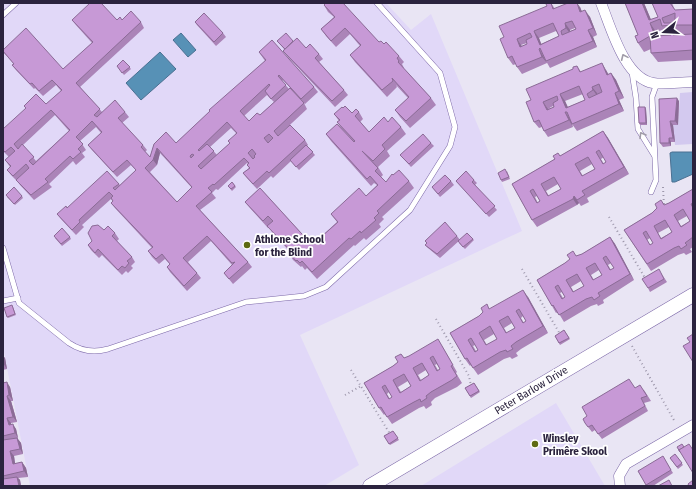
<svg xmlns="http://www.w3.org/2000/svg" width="696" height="489" viewBox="0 0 696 489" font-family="'Fira Sans Condensed',sans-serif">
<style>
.built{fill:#e1d8f8}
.green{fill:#d3c9ef}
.water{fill:#5791b6;stroke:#4a7092}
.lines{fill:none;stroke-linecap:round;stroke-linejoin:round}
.lane-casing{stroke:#7c68a8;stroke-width:6}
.street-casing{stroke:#7c68a8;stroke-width:11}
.secondary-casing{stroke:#7c68a8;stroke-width:15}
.path{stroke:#9d97ab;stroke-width:2;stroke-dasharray:1 3;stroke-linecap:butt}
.lane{stroke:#fff;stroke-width:5}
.street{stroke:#fff;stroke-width:10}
.secondary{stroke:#fff;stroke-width:14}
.wall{fill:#ab84b8;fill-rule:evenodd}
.shaded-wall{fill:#8b6b96}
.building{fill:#c799d6;stroke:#8b6b96;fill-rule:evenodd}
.oneway{stroke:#a09ca8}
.poi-dot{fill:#5e6a11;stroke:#fff;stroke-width:1.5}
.labels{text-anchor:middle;stroke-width:3.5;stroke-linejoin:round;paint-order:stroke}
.poi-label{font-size:11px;font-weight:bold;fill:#2b233e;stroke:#fff;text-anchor:start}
.street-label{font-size:11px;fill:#2b233e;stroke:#fff}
</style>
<rect width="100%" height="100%" fill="#e9e5f4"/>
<g class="built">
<path d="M 3,3 L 386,3 L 411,30 L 431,14 L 522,231 L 300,335 L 359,465 L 324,486 L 30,486 L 3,347 Z"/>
<path d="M 556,403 L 605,486 L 421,486 Z"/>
</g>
<path class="green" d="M 693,92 L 693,144 L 675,145 L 673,125 L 678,125 L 680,93 Z"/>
<g class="water">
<path d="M 181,33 L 196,50 L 188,57 L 173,40 Z"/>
<path d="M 160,52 L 176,69 L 141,100 L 126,83 Z"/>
<path d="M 672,152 L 693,152 L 693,174 L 675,182 L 672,182 L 670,153 Z"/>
</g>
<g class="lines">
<g class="lane-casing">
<g id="lane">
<path d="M 3,15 L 16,3"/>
<path d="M 632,72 L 636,98 L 638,129 L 654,155"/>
<path d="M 651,192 L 656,180 L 652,97 L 657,83"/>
<path d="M 3,248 L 19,303 L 69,343 C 81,351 94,353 108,349 L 246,302 L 304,296 L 326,287 L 410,210 L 450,146 L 455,127 L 440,73 L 377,3"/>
<path d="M 3,301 L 18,298"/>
</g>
</g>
<g class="street-casing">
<g id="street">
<path d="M 601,3 C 611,27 624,78 653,83 C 665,85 680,82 693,82"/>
<path d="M 620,486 L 619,476 L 626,464 L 693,425"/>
</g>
</g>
<g class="secondary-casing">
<path id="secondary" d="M 370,486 L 693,295"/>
</g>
<g class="path">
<path d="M 663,187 L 664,206"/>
<path d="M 609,217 L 645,278"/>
<path d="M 522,269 L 560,334"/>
<path d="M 436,319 L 469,376 L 471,386"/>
<path d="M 632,346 L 675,422"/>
<path d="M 351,370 L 390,434"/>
<path d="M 345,395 L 361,386"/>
</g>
<use href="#lane" class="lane"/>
<use href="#street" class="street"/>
<use href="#secondary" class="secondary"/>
</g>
<g class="wall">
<path d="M 551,3 L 555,9 L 580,7 L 582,12 L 590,17 L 597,35 L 593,37 L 597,47 L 550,68 L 546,61 L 544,56 L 547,63 L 522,74 L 517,67 L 516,64 L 513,65 L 508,58 L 504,37 ZM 575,28 L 576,29 L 570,31 L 570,30 ZM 556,31 L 559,36 L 541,44 L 539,38 ZM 527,43 L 527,44 L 522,46 L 521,45 Z"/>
<path d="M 625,3 L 644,3 L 651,20 L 658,17 L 652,3 L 672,3 L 675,10 L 693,9 L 693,34 L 679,35 L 693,34 L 693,60 L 658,62 L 651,53 L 651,49 L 644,52 L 638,43 L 638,35 ZM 665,29 L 669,35 L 671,35 L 658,36 L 656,32 Z"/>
<path d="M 324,5 L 379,42 L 384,44 L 399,56 L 404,62 L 402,64 L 404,68 L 403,68 L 431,98 L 436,105 L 410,128 L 400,117 L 395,110 L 408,98 L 396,85 L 397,87 L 387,97 L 355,62 L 350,55 L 360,46 L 350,34 L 336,47 L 326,36 L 321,29 L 334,17 L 328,12 Z"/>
<path d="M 72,20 L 122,20 L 141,22 L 144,28 L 80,87 L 102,112 L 125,112 L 129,117 L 122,123 L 143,145 L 147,150 L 145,152 L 150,157 L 154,144 L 176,143 L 265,61 L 259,52 L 314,87 L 318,92 L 305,104 L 283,80 L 282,81 L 289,89 L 304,103 L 307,109 L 278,136 L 305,140 L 308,145 L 307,146 L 315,155 L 299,170 L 291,161 L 273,178 L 271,176 L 257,189 L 247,178 L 243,173 L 249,168 L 247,165 L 248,164 L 247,163 L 218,190 L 216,189 L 212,193 L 216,198 L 200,210 L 248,262 L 252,267 L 233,284 L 224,273 L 232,265 L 211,241 L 188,262 L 197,273 L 201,278 L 187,291 L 170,272 L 167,267 L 170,264 L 165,259 L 159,264 L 152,257 L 148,251 L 152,248 L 115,208 L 111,203 L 113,201 L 111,199 L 82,225 L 84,227 L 76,235 L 61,219 L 57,214 L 67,208 L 119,184 L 120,185 L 136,170 L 131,165 L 117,177 L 92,150 L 88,145 L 101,133 L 96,127 L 80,141 L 86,150 L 82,153 L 85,157 L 76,165 L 73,161 L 49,184 L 52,187 L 34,200 L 20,185 L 17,181 L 11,175 L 7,170 L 10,167 L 5,160 L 9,157 L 3,151 L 3,129 L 46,104 L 61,91 L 56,85 L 43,96 L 35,88 L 34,89 L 16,70 L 12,65 L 14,64 L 3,52 L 63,69 L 92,43 L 76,25 ZM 267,95 L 274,102 L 260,115 L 249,121 L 244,116 ZM 55,115 L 69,131 L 36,161 L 23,145 ZM 231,128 L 236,133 L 230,143 L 217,155 L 210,147 ZM 160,153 L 192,188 L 177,202 L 150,172 L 157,165 Z"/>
<path d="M 195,22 L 223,33 L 226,37 L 216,46 L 197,25 Z"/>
<path d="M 277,41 L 293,41 L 319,54 L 323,59 L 319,62 L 344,90 L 348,95 L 335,107 L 287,56 L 283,51 L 284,49 Z"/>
<path d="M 123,60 L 131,69 L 124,75 L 117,66 Z"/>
<path d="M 577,66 L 581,72 L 606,70 L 609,75 L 611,73 L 616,80 L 624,98 L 619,100 L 624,111 L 577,131 L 572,124 L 570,119 L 573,127 L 548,137 L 544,131 L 542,127 L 539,128 L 534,122 L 531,100 L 573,69 ZM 583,94 L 585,100 L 568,107 L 565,101 ZM 553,106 L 554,107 L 548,109 Z"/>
<path d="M 679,101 L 678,125 L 673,125 L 675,142 L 671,142 L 671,146 L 663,147 L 660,143 Z"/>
<path d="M 645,107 L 646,109 L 647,125 L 640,125 L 639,123 Z"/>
<path d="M 343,108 L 352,113 L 359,112 L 363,119 L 360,122 L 369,132 L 388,122 L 401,127 L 406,134 L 387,151 L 390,156 L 378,167 L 383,175 L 381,177 L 386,182 L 393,175 L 409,181 L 414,188 L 382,217 L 384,219 L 379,224 L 381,227 L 366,240 L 364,238 L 355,246 L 354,245 L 317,279 L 307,268 L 305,270 L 302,266 L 301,267 L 293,260 L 289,253 L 290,252 L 272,232 L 269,227 L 268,228 L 250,208 L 245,202 L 260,188 L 312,245 L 337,222 L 331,214 L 366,196 L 377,185 L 374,183 L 371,186 L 331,141 L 326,134 L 354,142 L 342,129 L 337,122 L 339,121 L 334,114 Z"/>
<path d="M 603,131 L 608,138 L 629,174 L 587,198 L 589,202 L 581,206 L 579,203 L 577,205 L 537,227 L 532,220 L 512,184 ZM 604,157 L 606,162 L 604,164 L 601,159 ZM 592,164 L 595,169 L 583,176 L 580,171 ZM 558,184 L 561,189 L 549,196 L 546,191 ZM 537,196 L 540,201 L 538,203 L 535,197 Z"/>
<path d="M 431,143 L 434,146 L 411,167 L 400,155 Z"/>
<path d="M 507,171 L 510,179 L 502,182 L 501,180 Z"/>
<path d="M 474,180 L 477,183 L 475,185 L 497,210 L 489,217 L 459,184 L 456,181 Z"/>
<path d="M 451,181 L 454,185 L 440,197 L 432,187 Z"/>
<path d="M 232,182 L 236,187 L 232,191 L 228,186 Z"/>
<path d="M 693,189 L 693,247 L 690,249 L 692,252 L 686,255 L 684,253 L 678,255 L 651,271 L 624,230 L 652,213 L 657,208 L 664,205 L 669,203 ZM 687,216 L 690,221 L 681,226 L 678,221 ZM 669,227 L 672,232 L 661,238 L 658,233 ZM 650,238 L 653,243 L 650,245 L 647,240 Z"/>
<path d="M 22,196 L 23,198 L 15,205 L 7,197 Z"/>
<path d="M 104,230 L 115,233 L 119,239 L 117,241 L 132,257 L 135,262 L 131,266 L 133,268 L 128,273 L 126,271 L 122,275 L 102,255 L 99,258 L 91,250 L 88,245 Z"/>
<path d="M 457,236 L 460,240 L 440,258 L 428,248 L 425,245 L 427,243 L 425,241 Z"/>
<path d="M 70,237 L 71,239 L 62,246 L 55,238 Z"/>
<path d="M 610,237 L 615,244 L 634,280 L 603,300 L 604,303 L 598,306 L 597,304 L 591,306 L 564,322 L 558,312 L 556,313 L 552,306 L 537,280 L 565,263 L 576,256 L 582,254 ZM 611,263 L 614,268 L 611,270 L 608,265 ZM 599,270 L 602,275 L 594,280 L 591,275 ZM 581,281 L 584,286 L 574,292 L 571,287 ZM 562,292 L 565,297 L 563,298 L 560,293 Z"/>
<path d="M 473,239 L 474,240 L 465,249 L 459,243 Z"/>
<path d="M 661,273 L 667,282 L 650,292 L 648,288 Z"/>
<path d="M 528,297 L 548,333 L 521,349 L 516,353 L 518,356 L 512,359 L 510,357 L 504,359 L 478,375 L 471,365 L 470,366 L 465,359 L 450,333 L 479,316 ZM 523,316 L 526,321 L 524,323 L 521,318 ZM 512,323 L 515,328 L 507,333 L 504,328 ZM 494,334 L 497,339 L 487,345 L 484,340 ZM 475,345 L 478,350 L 476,351 L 473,346 Z"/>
<path d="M 13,307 L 16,315 L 8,318 L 7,317 Z"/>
<path d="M 564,330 L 570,339 L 560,345 L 555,336 Z"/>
<path d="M 442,346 L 457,372 L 456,373 L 462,383 L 457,387 L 435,398 L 431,402 L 432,405 L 426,409 L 424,406 L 419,408 L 392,424 L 385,414 L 384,415 L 379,408 L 364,383 L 393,366 L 398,362 L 401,354 L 404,358 ZM 437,364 L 440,369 L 438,370 L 435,365 ZM 426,370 L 429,375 L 421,380 L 418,375 ZM 408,381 L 411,386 L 401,392 L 398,387 ZM 389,392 L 392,397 L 390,399 L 387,394 Z"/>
<path d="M 3,356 L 5,358 L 7,369 L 3,370 Z"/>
<path d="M 3,383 L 10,387 L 13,401 L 11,401 L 17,422 L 11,423 L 11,424 L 16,429 L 18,438 L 18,439 L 21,443 L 23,454 L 14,456 L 15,464 L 22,462 L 26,468 L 28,477 L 18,478 L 20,480 L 21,486 L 3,486 Z"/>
<path d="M 474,383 L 480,392 L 471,398 L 465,388 Z"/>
<path d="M 635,388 L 644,390 L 651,401 L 644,403 L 648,411 L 602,439 L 595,430 L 592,432 L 585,423 Z"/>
<path d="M 393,431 L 399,440 L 390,445 L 384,436 Z"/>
<path d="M 675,454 L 683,465 L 678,469 L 670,458 Z"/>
<path d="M 665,460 L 673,473 L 653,486 L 647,486 L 638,471 Z"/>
</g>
<g class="shaded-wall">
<path d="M 577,3 L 580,7 L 585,19 L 580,12 Z"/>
<path d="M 642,3 L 644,3 L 652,22 L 649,20 Z"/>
<path d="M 585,10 L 590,17 L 597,35 L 593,28 Z"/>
<path d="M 565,23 L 570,30 L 571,35 L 566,28 Z"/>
<path d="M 650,23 L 656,32 L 662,45 L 655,36 Z"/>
<path d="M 673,25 L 679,35 L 680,45 L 673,35 Z"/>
<path d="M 588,30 L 593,37 L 597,47 L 593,41 Z"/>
<path d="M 534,31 L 539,38 L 544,51 L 540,45 Z"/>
<path d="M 517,39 L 521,45 L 525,54 L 520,47 Z"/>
<path d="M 539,49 L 547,63 L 542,57 Z"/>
<path d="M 602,63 L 606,70 L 612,82 L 607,75 Z"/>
<path d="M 611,73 L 616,80 L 624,98 L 619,91 Z"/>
<path d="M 592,87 L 597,93 L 598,97 L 593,90 Z"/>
<path d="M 615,93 L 619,100 L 624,111 L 619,104 Z"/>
<path d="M 560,94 L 565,101 L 571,115 L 566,108 Z"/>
<path d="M 677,98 L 679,101 L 678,125 L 675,121 Z"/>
<path d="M 543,102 L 548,109 L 552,117 L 547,110 Z"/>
<path d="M 645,107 L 646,109 L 647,125 L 646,123 Z"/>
<path d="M 565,112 L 570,119 L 573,127 L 569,120 Z"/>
<path d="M 670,121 L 673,125 L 675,142 L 673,138 Z"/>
<path d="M 603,131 L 608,138 L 629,174 L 624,167 Z"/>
<path d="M 669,138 L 671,142 L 671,146 L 669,143 Z"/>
<path d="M 157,148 L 160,153 L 157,165 L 153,160 Z"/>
<path d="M 574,196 L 579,203 L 577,205 L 573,199 Z"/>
<path d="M 610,237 L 615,244 L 634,280 L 630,274 Z"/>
<path d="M 523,290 L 528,297 L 548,333 L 543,326 Z"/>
<path d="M 3,356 L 5,358 L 7,369 L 3,363 Z"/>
<path d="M 7,382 L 10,387 L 13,401 L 9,395 Z"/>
<path d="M 7,396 L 11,401 L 17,422 L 13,417 Z"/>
<path d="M 7,418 L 11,423 L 12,430 L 9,425 Z"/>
<path d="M 13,424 L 16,429 L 18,438 L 15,433 Z"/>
<path d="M 17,438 L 21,443 L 23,454 L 20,449 Z"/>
<path d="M 10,451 L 14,456 L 16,470 L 13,464 Z"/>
<path d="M 22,462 L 26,468 L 28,477 L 24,471 Z"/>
<path d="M 17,477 L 20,480 L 21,486 L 19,486 Z"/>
</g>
<g class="building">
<path d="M 90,3 L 101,3 L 117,20 L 120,17 L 122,20 L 131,11 L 141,22 L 76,83 L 100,109 L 94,115 L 97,117 L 115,100 L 125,112 L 118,118 L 143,145 L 141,147 L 150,157 L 154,144 L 166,132 L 176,143 L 210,111 L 209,110 L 266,60 L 259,52 L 272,40 L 314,87 L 301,99 L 279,75 L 278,76 L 286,85 L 271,99 L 265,91 L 270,85 L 269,84 L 240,111 L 249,121 L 257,113 L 260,115 L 290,88 L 304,103 L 274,131 L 278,136 L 290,125 L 305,140 L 269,173 L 267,171 L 253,184 L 243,173 L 250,168 L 247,165 L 249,163 L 244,158 L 214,185 L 213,184 L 208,188 L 212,192 L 196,206 L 248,262 L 229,279 L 224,273 L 235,262 L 232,263 L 207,236 L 183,258 L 197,273 L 184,286 L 167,267 L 170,264 L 162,254 L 156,259 L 148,251 L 153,247 L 111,203 L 113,201 L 111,198 L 113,196 L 109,192 L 79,220 L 80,222 L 72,230 L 57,214 L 66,206 L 67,208 L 107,171 L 119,184 L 113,188 L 115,190 L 136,170 L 127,160 L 113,172 L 88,145 L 102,132 L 92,121 L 76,137 L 83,144 L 78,149 L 81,152 L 73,159 L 70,156 L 45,179 L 48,182 L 31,195 L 16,180 L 29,168 L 26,164 L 13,176 L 7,170 L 11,166 L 5,160 L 15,151 L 11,147 L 5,152 L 3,150 L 3,129 L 26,108 L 24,106 L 36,94 L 46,104 L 62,90 L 52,80 L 39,91 L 32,83 L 30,84 L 12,65 L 14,64 L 3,51 L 3,50 L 26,28 L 63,69 L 93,42 L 72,20 ZM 51,110 L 70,130 L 33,165 L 29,161 L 34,157 L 22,144 L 18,149 L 14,144 ZM 227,122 L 237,133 L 228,141 L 230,143 L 201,169 L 198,166 L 214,151 L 207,144 L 199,151 L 198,150 ZM 269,134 L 273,138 L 268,143 L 264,138 ZM 157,148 L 192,187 L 177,202 L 145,168 L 153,160 ZM 252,149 L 256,154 L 254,156 L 255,157 L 253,159 L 248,153 ZM 192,154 L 194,155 L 191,158 L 190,156 Z"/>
<path d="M 326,3 L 343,3 L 379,42 L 381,41 L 384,44 L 386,42 L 399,56 L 397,58 L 399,61 L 398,62 L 431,98 L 406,121 L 395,110 L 409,97 L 392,78 L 393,81 L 382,90 L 350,55 L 361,45 L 345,28 L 331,41 L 321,29 L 335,17 L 324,5 Z"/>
<path d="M 549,3 L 551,3 L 553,9 L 568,3 L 577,3 L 580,12 L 585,10 L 593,28 L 588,30 L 593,41 L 546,61 L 540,48 L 539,49 L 542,57 L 517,67 L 512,56 L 508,58 L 500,39 L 504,37 L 499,26 L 547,6 L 546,4 ZM 572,21 L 576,29 L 562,35 L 561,31 L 566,28 L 565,23 ZM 553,23 L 559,36 L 540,45 L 534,31 ZM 530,33 L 532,37 L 526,40 L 527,44 L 520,47 L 517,39 Z"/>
<path d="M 625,3 L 642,3 L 649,20 L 658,17 L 652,3 L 670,3 L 675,10 L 693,9 L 693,25 L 673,25 L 673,35 L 693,34 L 693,50 L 651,53 L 650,36 L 638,43 L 635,36 L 638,35 ZM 675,13 L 675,23 L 664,23 L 662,18 ZM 660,19 L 662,26 L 670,25 L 671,35 L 655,36 L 650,23 Z"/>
<path d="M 204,13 L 223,33 L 214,42 L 195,22 Z"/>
<path d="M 286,33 L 293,41 L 285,49 L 277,41 Z"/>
<path d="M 297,38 L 306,48 L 310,44 L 319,54 L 315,58 L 344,90 L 332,101 L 283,51 Z"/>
<path d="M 123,60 L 130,67 L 122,73 L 117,66 Z"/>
<path d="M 602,63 L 607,75 L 611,73 L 619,91 L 615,93 L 619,104 L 572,124 L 567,112 L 565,112 L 569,120 L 544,131 L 539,120 L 534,122 L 526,102 L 531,100 L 526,89 L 573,69 L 573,67 L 577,66 L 580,72 ZM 599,84 L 602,92 L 589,98 L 587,94 L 593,90 L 592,87 ZM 579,86 L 585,100 L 566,108 L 560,94 ZM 557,96 L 558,100 L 553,103 L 554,107 L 547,110 L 543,102 Z"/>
<path d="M 677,98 L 675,121 L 670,121 L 673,138 L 669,138 L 669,143 L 660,143 L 659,99 Z"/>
<path d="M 345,106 L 352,113 L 356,109 L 359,112 L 355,116 L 369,132 L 384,117 L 388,122 L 392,117 L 401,127 L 382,145 L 385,149 L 373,161 L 362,151 L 378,168 L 375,171 L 386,182 L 392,174 L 393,175 L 399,170 L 409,181 L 377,211 L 379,213 L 374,218 L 376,220 L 361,233 L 360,231 L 351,239 L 349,238 L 312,272 L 302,261 L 300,263 L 297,260 L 296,261 L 289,253 L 291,251 L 267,226 L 273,221 L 268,216 L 263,221 L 245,202 L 260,188 L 312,245 L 338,222 L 331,214 L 359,188 L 366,196 L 378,185 L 370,176 L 367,179 L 326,134 L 337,124 L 354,142 L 355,141 L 337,122 L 340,120 L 334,114 L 342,107 L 343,108 Z"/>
<path d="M 638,107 L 645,107 L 646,123 L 639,123 Z"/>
<path d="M 603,131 L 624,167 L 582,191 L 585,195 L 577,200 L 574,196 L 573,199 L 532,220 L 512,184 L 555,159 L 553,156 L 558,153 L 560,156 ZM 599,150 L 606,162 L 603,164 L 596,152 ZM 588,157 L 595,169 L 582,176 L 575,164 ZM 554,177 L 561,189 L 548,196 L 541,184 ZM 533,189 L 540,201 L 537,203 L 530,191 Z"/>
<path d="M 423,134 L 431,143 L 409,164 L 400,155 Z"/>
<path d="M 306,145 L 313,152 L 296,167 L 290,160 Z"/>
<path d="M 505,169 L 509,177 L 501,180 L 498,173 Z"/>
<path d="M 466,171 L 474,180 L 472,182 L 495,206 L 486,214 L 456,181 Z"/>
<path d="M 445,175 L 451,181 L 438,194 L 432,187 Z"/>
<path d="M 232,182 L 235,186 L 231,189 L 228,186 Z"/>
<path d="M 14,187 L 22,196 L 14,204 L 6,195 Z"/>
<path d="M 693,189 L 693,203 L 691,204 L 693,208 L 693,237 L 685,243 L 687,245 L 681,249 L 679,246 L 674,248 L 647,264 L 624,230 L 652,213 L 657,208 L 655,204 L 661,200 L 664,205 L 669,203 ZM 683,209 L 690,221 L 681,227 L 674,215 ZM 665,220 L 672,232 L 661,239 L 654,226 ZM 646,231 L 653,243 L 650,245 L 643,233 Z"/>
<path d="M 445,222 L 457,236 L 437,254 L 425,245 L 427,243 L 425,241 Z"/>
<path d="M 98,225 L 104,230 L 108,226 L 115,233 L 112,236 L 132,257 L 127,261 L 129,263 L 125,268 L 122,266 L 118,270 L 98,249 L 95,253 L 88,245 L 92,241 L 88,233 L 92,226 Z"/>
<path d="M 62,228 L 70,237 L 61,244 L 54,236 Z"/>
<path d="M 467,233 L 473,239 L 463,247 L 458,241 Z"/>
<path d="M 610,237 L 630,274 L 598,293 L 600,296 L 594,300 L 592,297 L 586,299 L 559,315 L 553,305 L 552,306 L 537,280 L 565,263 L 570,259 L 567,255 L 573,251 L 576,256 L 582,254 ZM 606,256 L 614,268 L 610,270 L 603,258 ZM 595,263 L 602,275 L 593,280 L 586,268 ZM 577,274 L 584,286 L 573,292 L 566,280 ZM 558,285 L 565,297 L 562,299 L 555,287 Z"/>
<path d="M 659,269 L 664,279 L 648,288 L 642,279 Z"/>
<path d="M 523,290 L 543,326 L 516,342 L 511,346 L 513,349 L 507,352 L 506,350 L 500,352 L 473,368 L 467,358 L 465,359 L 450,333 L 479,316 L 483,312 L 481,308 L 487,304 L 489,309 ZM 519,309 L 526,321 L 523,323 L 516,311 ZM 508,316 L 515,328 L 506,333 L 499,321 ZM 490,326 L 497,339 L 486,345 L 479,333 ZM 471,338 L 478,350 L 475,352 L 468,340 Z"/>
<path d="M 12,305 L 15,314 L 7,317 L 4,308 Z"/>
<path d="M 564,330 L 569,338 L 559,343 L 555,336 Z"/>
<path d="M 693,334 L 693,362 L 683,346 L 690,342 L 687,338 Z"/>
<path d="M 438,339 L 453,365 L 451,366 L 457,376 L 452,380 L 431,392 L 426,396 L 427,398 L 421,402 L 420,399 L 414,402 L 387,417 L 381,407 L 379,408 L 364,383 L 393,366 L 398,362 L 395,357 L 401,354 L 404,358 L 409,356 ZM 433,356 L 440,369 L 437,371 L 430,358 ZM 422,363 L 429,375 L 420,381 L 413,368 ZM 404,374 L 411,386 L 400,393 L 393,380 ZM 385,385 L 392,397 L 389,399 L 382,387 Z"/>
<path d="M 629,379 L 635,388 L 640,385 L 647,396 L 641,398 L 645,406 L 598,434 L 592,425 L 588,427 L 585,423 L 583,419 L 587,416 L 582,407 Z"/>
<path d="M 7,382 L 9,395 L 7,396 L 13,417 L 7,418 L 9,425 L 13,424 L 15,433 L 3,436 L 3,383 Z"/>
<path d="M 474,383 L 479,391 L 470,396 L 465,388 Z"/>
<path d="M 393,431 L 398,438 L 389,444 L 384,436 Z"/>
<path d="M 17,438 L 20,449 L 10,451 L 13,464 L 22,462 L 24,471 L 3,476 L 3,440 Z"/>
<path d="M 682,444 L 684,447 L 679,450 L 680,452 L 677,447 Z"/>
<path d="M 689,444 L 693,450 L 693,473 L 679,450 Z"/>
<path d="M 675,454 L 682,463 L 677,467 L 670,458 Z"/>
<path d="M 663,456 L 671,470 L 646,485 L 638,471 Z"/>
<path d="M 17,477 L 19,486 L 3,486 L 3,479 Z"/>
<path d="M 669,480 L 672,486 L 658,486 Z"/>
<path d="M 693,480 L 693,486 L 689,486 L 688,484 Z"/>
</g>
<defs><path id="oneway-chevron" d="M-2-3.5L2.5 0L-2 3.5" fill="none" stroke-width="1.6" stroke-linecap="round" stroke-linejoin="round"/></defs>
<g class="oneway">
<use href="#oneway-chevron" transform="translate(624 57) rotate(-114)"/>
<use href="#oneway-chevron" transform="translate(642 135) rotate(-121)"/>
</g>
<g class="poi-dot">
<circle cx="247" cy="245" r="4"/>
<circle cx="535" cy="444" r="4"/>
</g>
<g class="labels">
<g class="poi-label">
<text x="255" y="243">Athlone School<tspan x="255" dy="13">for the Blind</tspan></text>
<text x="543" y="442">Winsley<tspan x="543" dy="13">Primêre Skool</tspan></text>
</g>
<g class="street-label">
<text transform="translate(531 390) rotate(-31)" y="4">Peter Barlow Drive</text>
</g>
</g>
<rect width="696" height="489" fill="none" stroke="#2b233e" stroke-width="8"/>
<g transform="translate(664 32) rotate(252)" stroke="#ffffff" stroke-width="3" paint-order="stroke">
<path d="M0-3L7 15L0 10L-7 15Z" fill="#2b233e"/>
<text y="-6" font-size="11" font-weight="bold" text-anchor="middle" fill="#2b233e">N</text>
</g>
</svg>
